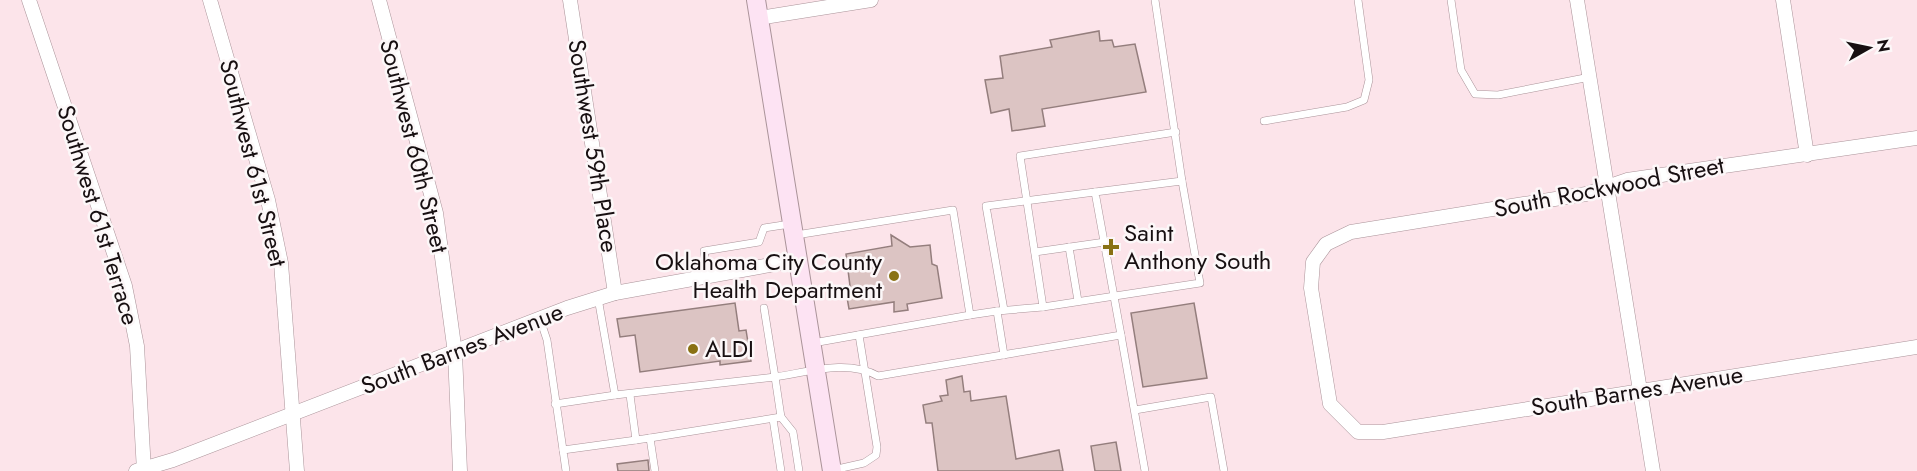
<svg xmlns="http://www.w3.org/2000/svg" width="1917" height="471" viewBox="0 0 1917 471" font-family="Jost,sans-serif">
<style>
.building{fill:#dcc4c3;stroke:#947e7d;stroke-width:1.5}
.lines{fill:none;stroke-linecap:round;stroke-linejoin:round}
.lane-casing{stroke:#aa9399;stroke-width:8}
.street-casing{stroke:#aa9399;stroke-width:15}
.secondary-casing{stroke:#aa9399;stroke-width:20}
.lane{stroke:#fff;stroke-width:7}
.street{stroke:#fff;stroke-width:14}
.secondary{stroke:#fde3f3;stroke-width:18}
.poi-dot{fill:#897113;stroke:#fcf7f8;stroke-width:2}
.labels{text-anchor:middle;stroke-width:5;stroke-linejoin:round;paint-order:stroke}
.street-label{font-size:24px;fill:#170f11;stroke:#fcf7f8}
.poi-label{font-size:24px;fill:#170f11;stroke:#fcf7f8;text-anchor:start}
</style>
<rect width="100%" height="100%" fill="#fce4ea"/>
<g class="building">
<path d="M 1099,31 L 1100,41 L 1112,40 L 1114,47 L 1135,44 L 1146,92 L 1042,109 L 1045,126 L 1012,131 L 1009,109 L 991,113 L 985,80 L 1003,78 L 1000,56 L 1052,47 L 1050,40 Z"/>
<path d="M 891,235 L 910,247 L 930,245 L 932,264 L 937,266 L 942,298 L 907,304 L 908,310 L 894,312 L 894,302 L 849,309 L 845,286 L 850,286 L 846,254 L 892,246 Z"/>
<path d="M 735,303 L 739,331 L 746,330 L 751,361 L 720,365 L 720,361 L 640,372 L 635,335 L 620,337 L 617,319 Z"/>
<path d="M 1194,303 L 1207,378 L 1143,387 L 1131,313 Z"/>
<path d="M 962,376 L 964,392 L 970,391 L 971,401 L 1006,396 L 1016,459 L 1059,450 L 1063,471 L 938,471 L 932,423 L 926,423 L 923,405 L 942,401 L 940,396 L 948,395 L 946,380 Z"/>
<path d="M 1116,442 L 1121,471 L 1095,471 L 1091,446 Z"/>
<path d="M 648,460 L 649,471 L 618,471 L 617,464 Z"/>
</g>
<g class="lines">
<g class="lane-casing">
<g id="lane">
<path d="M 1451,0 L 1461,70 L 1475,94 L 1498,95 L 1590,77"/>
<path d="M 1264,121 L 1347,107 L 1364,100 L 1369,80 L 1358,0"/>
<path d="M 796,235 L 953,210 L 970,315 L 813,343"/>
<path d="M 1069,247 L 1078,301"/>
<path d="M 1035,252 L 1105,242"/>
<path d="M 708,276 L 704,251 L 759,242 L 764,228 L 790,224"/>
<path d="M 598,298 L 615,395 L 775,377 L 781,417"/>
<path d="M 1043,307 L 1200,283 L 1182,181"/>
<path d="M 764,308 L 775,377 C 809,372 847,359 878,376 L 1121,335 L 1095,192 L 1182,181 L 1155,0"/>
<path d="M 1004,310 L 986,206 L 1095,192"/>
<path d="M 997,311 L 1043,307 L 1020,156 L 1176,132"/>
<path d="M 970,315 L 997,311 L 1004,355"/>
<path d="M 540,319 L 547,340 L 563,450"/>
<path d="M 1121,335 L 1145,471"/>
<path d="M 630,395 L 636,440 L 650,438"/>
<path d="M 555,404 L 615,395"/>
<path d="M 1135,410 L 1211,397 L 1224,471"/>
<path d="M 773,419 L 781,471"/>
<path d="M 833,470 L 864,463 L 876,455 L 877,447 L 859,335"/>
<path d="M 566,471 L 563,450 L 636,440"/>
<path d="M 655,471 L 650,438 L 781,417 L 793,432 L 799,471"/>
</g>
</g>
<g class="street-casing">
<g id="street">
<path d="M 29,0 L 125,286 L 137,346 L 144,471"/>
<path d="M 210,0 L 268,200 L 281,263 L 297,471"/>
<path d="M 379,0 L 436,213 L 455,353 L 460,471"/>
<path d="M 570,0 L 615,293"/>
<path d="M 1577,0 L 1653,471"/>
<path d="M 1783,0 L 1807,155"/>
<path d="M 759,18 L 871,0"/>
<path d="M 1917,138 L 1627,180 L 1586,194 L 1351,232 L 1326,244 L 1313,262 L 1311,288 L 1330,404 L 1358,432 L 1383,432 L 1917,347"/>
<path d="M 136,471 L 173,460 L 567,308 L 615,293 L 798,260"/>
</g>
</g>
<g class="secondary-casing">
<path id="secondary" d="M 756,0 L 832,471"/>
</g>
<use href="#lane" class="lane"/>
<use href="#street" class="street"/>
<use href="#secondary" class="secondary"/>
</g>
<g class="poi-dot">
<path d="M1108 238h6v6h6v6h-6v6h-6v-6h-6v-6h6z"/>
<circle cx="894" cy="276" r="6"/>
<circle cx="693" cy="349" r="6"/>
</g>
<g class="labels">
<g class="street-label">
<text transform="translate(414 146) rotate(76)" y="8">Southwest 60th Street</text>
<text transform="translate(593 146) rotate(81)" y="8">Southwest 59th Place</text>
<text transform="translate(253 163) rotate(76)" y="8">Southwest 61st Street</text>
<text transform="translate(1609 187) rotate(-11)" y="8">South Rockwood Street</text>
<text transform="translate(98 215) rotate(73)" y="8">Southwest 61st Terrace</text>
<text transform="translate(462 349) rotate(-21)" y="8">South Barnes Avenue</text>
<text transform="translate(1637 391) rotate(-9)" y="8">South Barnes Avenue</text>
</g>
<g class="poi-label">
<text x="1124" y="241">Saint<tspan x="1124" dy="28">Anthony South</tspan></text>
<text x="882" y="270" text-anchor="end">Oklahoma City County<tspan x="882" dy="28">Health Department</tspan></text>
<text x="705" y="357">ALDI</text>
</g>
</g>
<g transform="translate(1869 48) rotate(81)" stroke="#fcf7f8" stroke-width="4.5" paint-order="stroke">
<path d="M0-4.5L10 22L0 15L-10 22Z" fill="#170f11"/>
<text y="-9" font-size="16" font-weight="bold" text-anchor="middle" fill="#170f11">N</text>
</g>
</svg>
